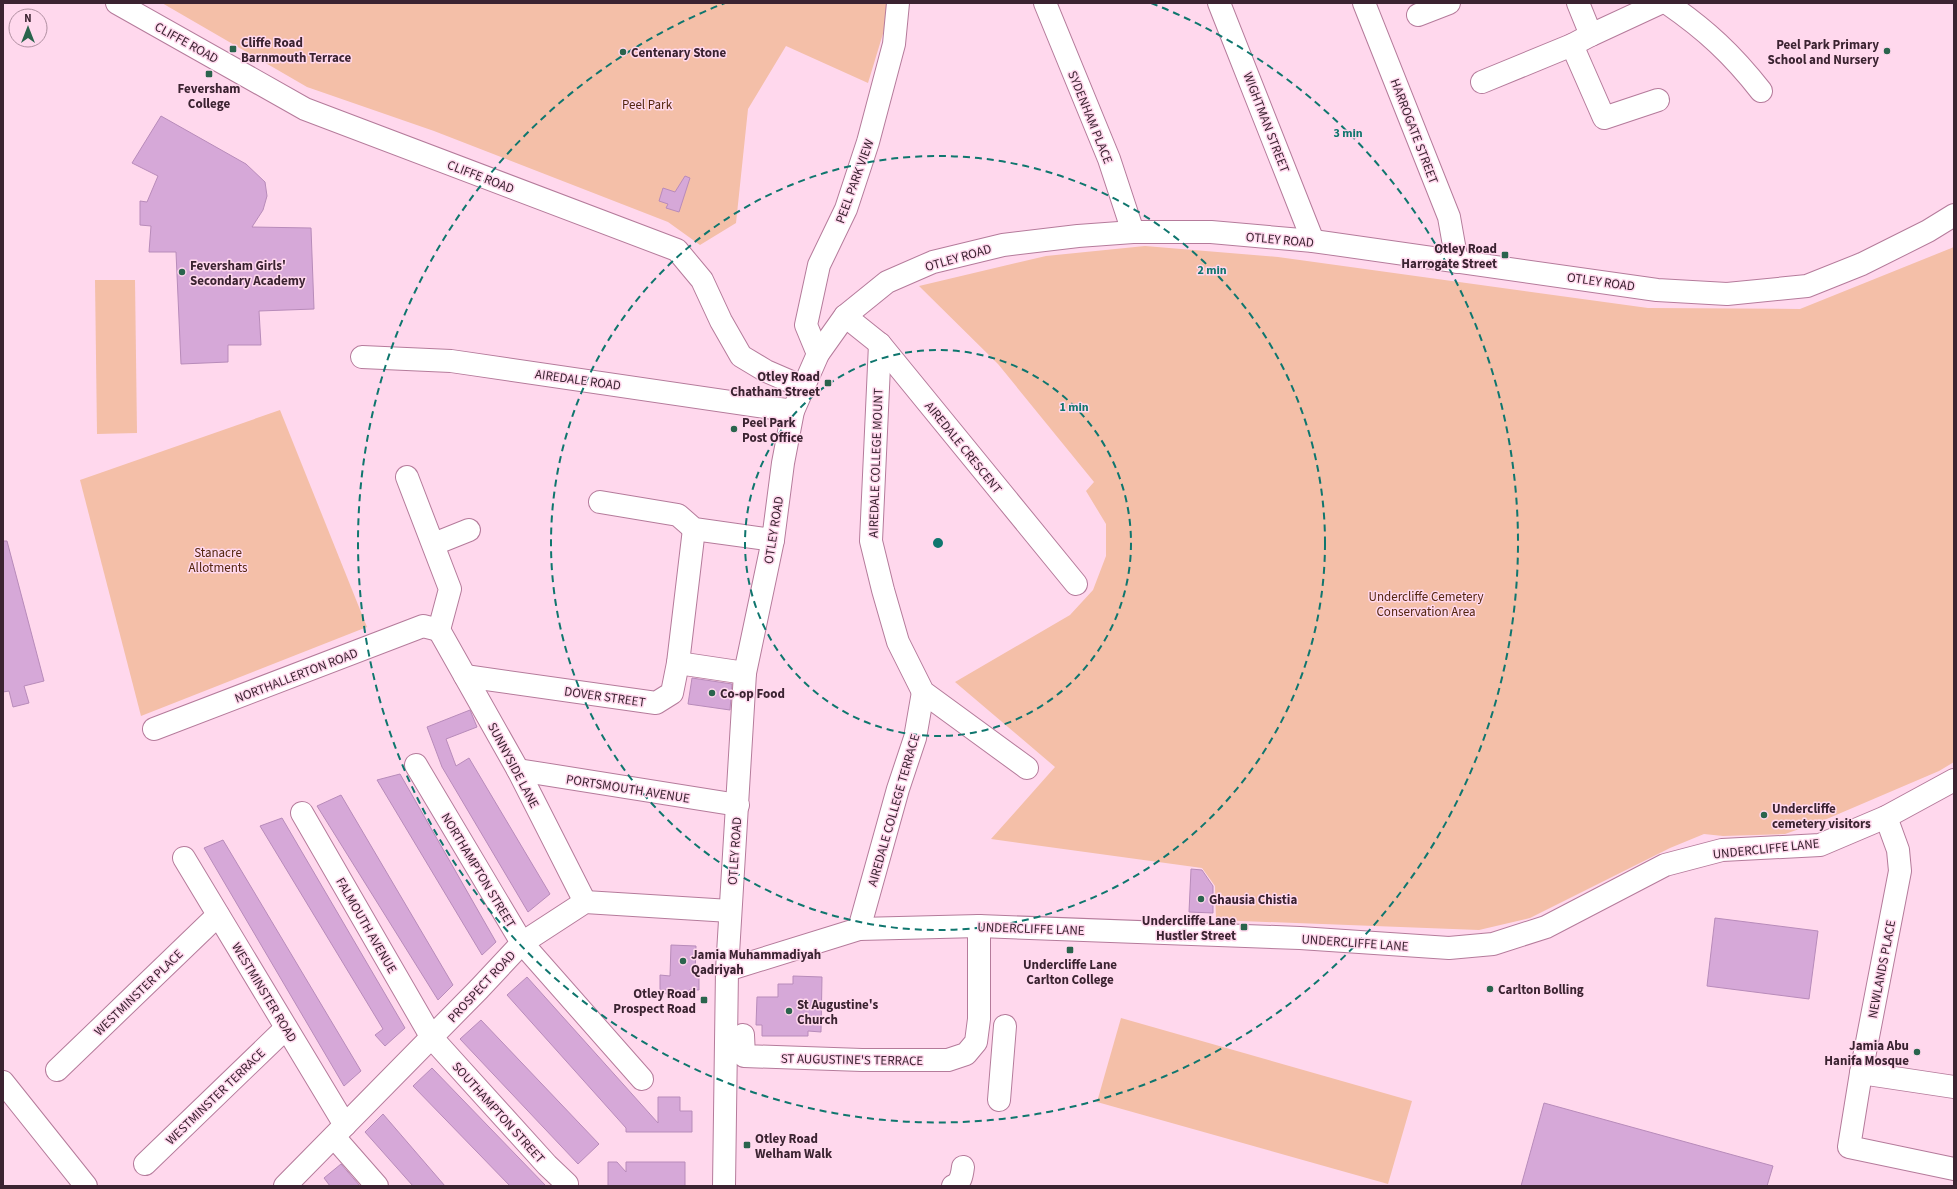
<svg xmlns="http://www.w3.org/2000/svg" width="1957" height="1189" viewBox="0 0 1957 1189" font-family="'Source Sans 3',sans-serif">
<style>
.green{fill:#f4bfa8}
.building{fill:#d6a8d8;stroke:#b88bba}
.lines{fill:none;stroke-linecap:round;stroke-linejoin:round}
.minor-casing{stroke:#b57b9b;stroke-width:24}
.major-casing{stroke:#b57b9b;stroke-width:24}
.minor{stroke:#fff;stroke-width:22}
.major{stroke:#fff;stroke-width:22}
.ring{fill:none;stroke:#0f766e;stroke-width:2;stroke-dasharray:7 5}
.poi-dot{fill:#2a644d;stroke:#ffd8ed;stroke-width:1.5}
.labels{text-anchor:middle;stroke-width:3;stroke-linejoin:round;paint-order:stroke}
.street-label{font-size:13px;fill:#3b2331;stroke:#ffd8ed}
.poi-label{font-size:13px;font-weight:bold;fill:#3b2331;stroke:#ffd8ed;text-anchor:start}
.park-label{font-size:13px;fill:#53250e;stroke:#ffd8ed}
.centre{fill:#0f766e;stroke:#ffd8ed;stroke-width:2}
.ring-label{font-size:12px;text-anchor:middle;font-weight:bold;fill:#0f766e;stroke:#ffd8ed;stroke-width:3;stroke-linejoin:round;paint-order:stroke}
</style>
<rect width="100%" height="100%" fill="#ffd8ed"/>
<g class="green">
<path d="M 162,3 L 887,3 L 885,27 L 868,83 L 786,46 L 748,109 L 736,223 L 700,245 L 668,222 L 434,131 L 307,87 Z"/>
<path d="M 1145,246 L 1278,257 L 1648,308 L 1800,309 L 1954,247 L 1954,762 L 1939,771 L 1822,821 L 1785,834 L 1723,836 L 1704,834 L 1670,848 L 1530,918 L 1479,930 L 1216,920 L 1215,886 L 1202,868 L 991,839 L 1055,767 L 955,682 L 1070,615 L 1093,590 L 1106,556 L 1106,524 L 1086,491 L 1094,482 L 998,364 L 919,286 L 1046,256 Z"/>
<path d="M 95,280 L 135,280 L 137,433 L 97,434 Z"/>
<path d="M 280,410 L 367,627 L 141,716 L 80,480 Z"/>
<path d="M 1121,1018 L 1412,1101 L 1388,1184 L 1097,1102 Z"/>
</g>
<g class="building">
<path d="M 161,116 L 246,164 L 265,182 L 267,196 L 263,210 L 252,227 L 311,228 L 314,309 L 259,311 L 261,345 L 228,345 L 228,362 L 181,364 L 176,252 L 149,252 L 151,226 L 140,225 L 140,201 L 147,202 L 158,176 L 132,163 Z"/>
<path d="M 685,176 L 690,178 L 679,212 L 666,208 L 668,204 L 659,201 L 663,188 L 675,192 Z"/>
<path d="M 3,541 L 7,541 L 44,681 L 24,686 L 29,703 L 13,707 L 9,691 L 3,692 Z"/>
<path d="M 692,678 L 732,684 L 730,710 L 688,704 Z"/>
<path d="M 470,710 L 477,727 L 446,739 L 456,766 L 469,758 L 550,894 L 528,912 L 442,767 L 427,727 Z"/>
<path d="M 400,774 L 496,942 L 482,955 L 377,780 Z"/>
<path d="M 341,795 L 453,985 L 438,1000 L 317,806 Z"/>
<path d="M 282,818 L 405,1028 L 385,1046 L 375,1035 L 383,1029 L 260,826 Z"/>
<path d="M 223,840 L 361,1071 L 344,1086 L 204,848 Z"/>
<path d="M 1191,869 L 1202,870 L 1213,886 L 1213,913 L 1189,912 Z"/>
<path d="M 1715,918 L 1818,931 L 1809,999 L 1707,986 Z"/>
<path d="M 671,945 L 696,946 L 695,975 L 699,975 L 699,990 L 689,990 L 689,995 L 666,994 L 667,990 L 660,990 L 660,975 L 670,976 Z"/>
<path d="M 793,976 L 822,977 L 821,1032 L 808,1031 L 808,1036 L 762,1036 L 762,1025 L 756,1025 L 757,997 L 778,997 L 778,984 L 793,984 Z"/>
<path d="M 527,977 L 658,1123 L 658,1097 L 680,1097 L 680,1111 L 692,1111 L 692,1132 L 626,1132 L 626,1128 L 507,995 Z"/>
<path d="M 481,1020 L 599,1144 L 578,1164 L 460,1039 Z"/>
<path d="M 432,1068 L 546,1186 L 510,1186 L 413,1086 Z"/>
<path d="M 1544,1103 L 1773,1166 L 1767,1186 L 1521,1186 Z"/>
<path d="M 383,1114 L 445,1186 L 413,1186 L 365,1132 Z"/>
<path d="M 608,1162 L 617,1162 L 626,1172 L 626,1162 L 685,1162 L 685,1186 L 608,1186 Z"/>
<path d="M 341,1164 L 360,1186 L 330,1186 L 324,1178 Z"/>
</g>
<g class="lines">
<g class="minor-casing">
<g id="minor">
<path d="M 117,3 L 305,109 L 677,250 L 702,280 L 721,321 L 741,356 L 766,371 L 803,387"/>
<path d="M 1045,3 L 1109,159 L 1133,232"/>
<path d="M 1219,3 L 1313,241"/>
<path d="M 1364,3 L 1449,217 L 1457,262"/>
<path d="M 1578,3 L 1591,35 L 1660,3"/>
<path d="M 1667,3 C 1706,30 1732,54 1761,91"/>
<path d="M 1418,15 L 1449,3"/>
<path d="M 1572,45 L 1604,118 L 1658,100"/>
<path d="M 1482,82 L 1572,45 L 1591,35"/>
<path d="M 845,316 L 880,344 L 1076,584"/>
<path d="M 880,344 L 871,541 L 883,590 L 898,642 L 923,692 L 1027,768"/>
<path d="M 818,354 L 806,325 L 819,265 L 846,209 L 868,142 L 894,44 L 898,3"/>
<path d="M 362,357 L 451,361 L 793,411"/>
<path d="M 407,477 L 450,589 L 439,630"/>
<path d="M 600,502 L 678,515 L 694,529 L 773,540"/>
<path d="M 434,544 L 469,530"/>
<path d="M 439,630 L 518,770 L 585,902"/>
<path d="M 678,663 L 745,673"/>
<path d="M 465,676 L 656,703 L 672,693 L 678,663 L 694,529"/>
<path d="M 154,729 L 423,626 L 439,630"/>
<path d="M 416,765 L 522,943 L 642,1079"/>
<path d="M 518,770 L 738,805"/>
<path d="M 302,813 L 432,1038 L 547,1165 L 567,1184"/>
<path d="M 1886,817 L 1898,850 L 1900,871 L 1861,1073 L 1849,1147 L 1954,1169"/>
<path d="M 184,858 L 345,1125"/>
<path d="M 859,929 L 898,789 L 915,738 L 923,692"/>
<path d="M 727,970 L 859,929 L 979,926 L 1300,938 L 1449,948 L 1493,944 L 1546,927 L 1665,865 L 1722,850 L 1820,845 L 1886,817 L 1954,780"/>
<path d="M 743,1035 L 744,1056 L 862,1060 L 948,1060 L 966,1054 L 976,1042 L 979,1019 L 979,926"/>
<path d="M 57,1070 L 218,915"/>
<path d="M 1861,1073 L 1954,1087"/>
<path d="M 3,1082 L 86,1186"/>
<path d="M 999,1100 L 1005,1026"/>
<path d="M 334,1137 L 377,1186"/>
<path d="M 145,1164 L 286,1028"/>
<path d="M 285,1186 L 479,989 L 522,943 L 585,902 L 730,911"/>
<path d="M 953,1186 C 961,1183 962,1175 963,1167"/>
</g>
</g>
<g class="major-casing">
<path id="major" d="M 724,1186 L 727,970 L 745,673 L 773,540 L 783,463 L 793,411 L 818,354 L 845,316 L 887,282 L 933,262 L 1003,245 L 1078,236 L 1133,232 L 1211,232 L 1313,241 L 1657,290 L 1727,294 L 1807,286 L 1862,264 L 1928,231 L 1954,215"/>
</g>
<use href="#minor" class="minor"/>
<use href="#major" class="major"/>
</g>
<g class="ring">
<circle cx="938" cy="543" r="193"/>
<circle cx="938" cy="543" r="387"/>
<path d="M1151 3A580 580 0 1 1 725 3"/>
</g>
<g class="poi-dot">
<rect x="229" y="45" width="8" height="8" rx="2"/>
<circle cx="1887" cy="51" r="4"/>
<circle cx="623" cy="52" r="4"/>
<rect x="205" y="70" width="8" height="8" rx="2"/>
<rect x="1501" y="251" width="8" height="8" rx="2"/>
<circle cx="182" cy="272" r="4"/>
<rect x="824" y="379" width="8" height="8" rx="2"/>
<circle cx="734" cy="429" r="4"/>
<circle cx="712" cy="693" r="4"/>
<circle cx="1764" cy="815" r="4"/>
<circle cx="1201" cy="899" r="4"/>
<rect x="1240" y="923" width="8" height="8" rx="2"/>
<rect x="1066" y="946" width="8" height="8" rx="2"/>
<circle cx="683" cy="961" r="4"/>
<circle cx="1490" cy="989" r="4"/>
<rect x="700" y="996" width="8" height="8" rx="2"/>
<circle cx="789" cy="1011" r="4"/>
<circle cx="1917" cy="1052" r="4"/>
<rect x="743" y="1141" width="8" height="8" rx="2"/>
</g>
<g class="labels">
<g class="street-label">
<text transform="translate(187 42) rotate(29)" y="5">CLIFFE ROAD</text>
<text transform="translate(1091 117) rotate(68)" y="5">SYDENHAM PLACE</text>
<text transform="translate(1267 122) rotate(69)" y="5">WIGHTMAN STREET</text>
<text transform="translate(1415 131) rotate(69)" y="5">HARROGATE STREET</text>
<text transform="translate(481 176) rotate(21)" y="5">CLIFFE ROAD</text>
<text transform="translate(854 181) rotate(-70)" y="5">PEEL PARK VIEW</text>
<text transform="translate(1280 239) rotate(5)" y="5">OTLEY ROAD</text>
<text transform="translate(958 257) rotate(-16)" y="5">OTLEY ROAD</text>
<text transform="translate(1601 281) rotate(8)" y="5">OTLEY ROAD</text>
<text transform="translate(578 379) rotate(8)" y="5">AIREDALE ROAD</text>
<text transform="translate(964 447) rotate(51)" y="5">AIREDALE CRESCENT</text>
<text transform="translate(875 463) rotate(-88)" y="5">AIREDALE COLLEGE MOUNT</text>
<text transform="translate(773 530) rotate(-81)" y="5">OTLEY ROAD</text>
<text transform="translate(296 675) rotate(-21)" y="5">NORTHALLERTON ROAD</text>
<text transform="translate(605 696) rotate(8)" y="5">DOVER STREET</text>
<text transform="translate(514 765) rotate(62)" y="5">SUNNYSIDE LANE</text>
<text transform="translate(628 788) rotate(9)" y="5">PORTSMOUTH AVENUE</text>
<text transform="translate(893 810) rotate(-74)" y="5">AIREDALE COLLEGE TERRACE</text>
<text transform="translate(1766 848) rotate(-6)" y="5">UNDERCLIFFE LANE</text>
<text transform="translate(734 851) rotate(-86)" y="5">OTLEY ROAD</text>
<text transform="translate(479 870) rotate(59)" y="5">NORTHAMPTON STREET</text>
<text transform="translate(367 925) rotate(60)" y="5">FALMOUTH AVENUE</text>
<text transform="translate(1031 928) rotate(2)" y="5">UNDERCLIFFE LANE</text>
<text transform="translate(1355 942) rotate(4)" y="5">UNDERCLIFFE LANE</text>
<text transform="translate(1881 969) rotate(-79)" y="5">NEWLANDS PLACE</text>
<text transform="translate(481 986) rotate(-47)" y="5">PROSPECT ROAD</text>
<text transform="translate(138 992) rotate(-44)" y="5">WESTMINSTER PLACE</text>
<text transform="translate(265 992) rotate(59)" y="5">WESTMINSTER ROAD</text>
<text transform="translate(852 1059) rotate(1)" y="5">ST AUGUSTINE'S TERRACE</text>
<text transform="translate(215 1096) rotate(-44)" y="5">WESTMINSTER TERRACE</text>
<text transform="translate(499 1112) rotate(48)" y="5">SOUTHAMPTON STREET</text>
</g>
<g class="poi-label">
<text x="241" y="47">Cliffe Road<tspan x="241" dy="15">Barnmouth Terrace</tspan></text>
<text x="1879" y="49" text-anchor="end">Peel Park Primary<tspan x="1879" dy="15">School and Nursery</tspan></text>
<text x="631" y="57">Centenary Stone</text>
<text x="209" y="93" text-anchor="middle">Feversham<tspan x="209" dy="15">College</tspan></text>
<text x="1497" y="253" text-anchor="end">Otley Road<tspan x="1497" dy="15">Harrogate Street</tspan></text>
<text x="190" y="270">Feversham Girls'<tspan x="190" dy="15">Secondary Academy</tspan></text>
<text x="820" y="381" text-anchor="end">Otley Road<tspan x="820" dy="15">Chatham Street</tspan></text>
<text x="742" y="427">Peel Park<tspan x="742" dy="15">Post Office</tspan></text>
<text x="720" y="698">Co-op Food</text>
<text x="1772" y="813">Undercliffe<tspan x="1772" dy="15">cemetery visitors</tspan></text>
<text x="1209" y="904">Ghausia Chistia</text>
<text x="1236" y="925" text-anchor="end">Undercliffe Lane<tspan x="1236" dy="15">Hustler Street</tspan></text>
<text x="691" y="959">Jamia Muhammadiyah<tspan x="691" dy="15">Qadriyah</tspan></text>
<text x="1070" y="969" text-anchor="middle">Undercliffe Lane<tspan x="1070" dy="15">Carlton College</tspan></text>
<text x="1498" y="994">Carlton Bolling</text>
<text x="696" y="998" text-anchor="end">Otley Road<tspan x="696" dy="15">Prospect Road</tspan></text>
<text x="797" y="1009">St Augustine's<tspan x="797" dy="15">Church</tspan></text>
<text x="1909" y="1050" text-anchor="end">Jamia Abu<tspan x="1909" dy="15">Hanifa Mosque</tspan></text>
<text x="755" y="1143">Otley Road<tspan x="755" dy="15">Welham Walk</tspan></text>
</g>
<g class="park-label">
<text x="647" y="109">Peel Park</text>
<text x="218" y="557">Stanacre<tspan x="218" dy="15">Allotments</tspan></text>
<text x="1426" y="601">Undercliffe Cemetery<tspan x="1426" dy="15">Conservation Area</tspan></text>
</g>
</g>
<circle cx="938" cy="543" r="6" class="centre"/>
<g class="ring-label">
<text x="1348" y="137">3 min</text>
<text x="1212" y="274">2 min</text>
<text x="1074" y="411">1 min</text>
</g>
<rect width="1957" height="1189" fill="none" stroke="#3b2331" stroke-width="8"/>
<g transform="translate(28 28)"><circle r="19" fill="#ffd8ed" stroke="#b190a2"/>
<path d="M0-3L7 15L0 10L-7 15Z" fill="#2a644d"/>
<text y="-6" font-size="11" font-weight="bold" text-anchor="middle" fill="#3b2331">N</text>
</g>
</svg>
